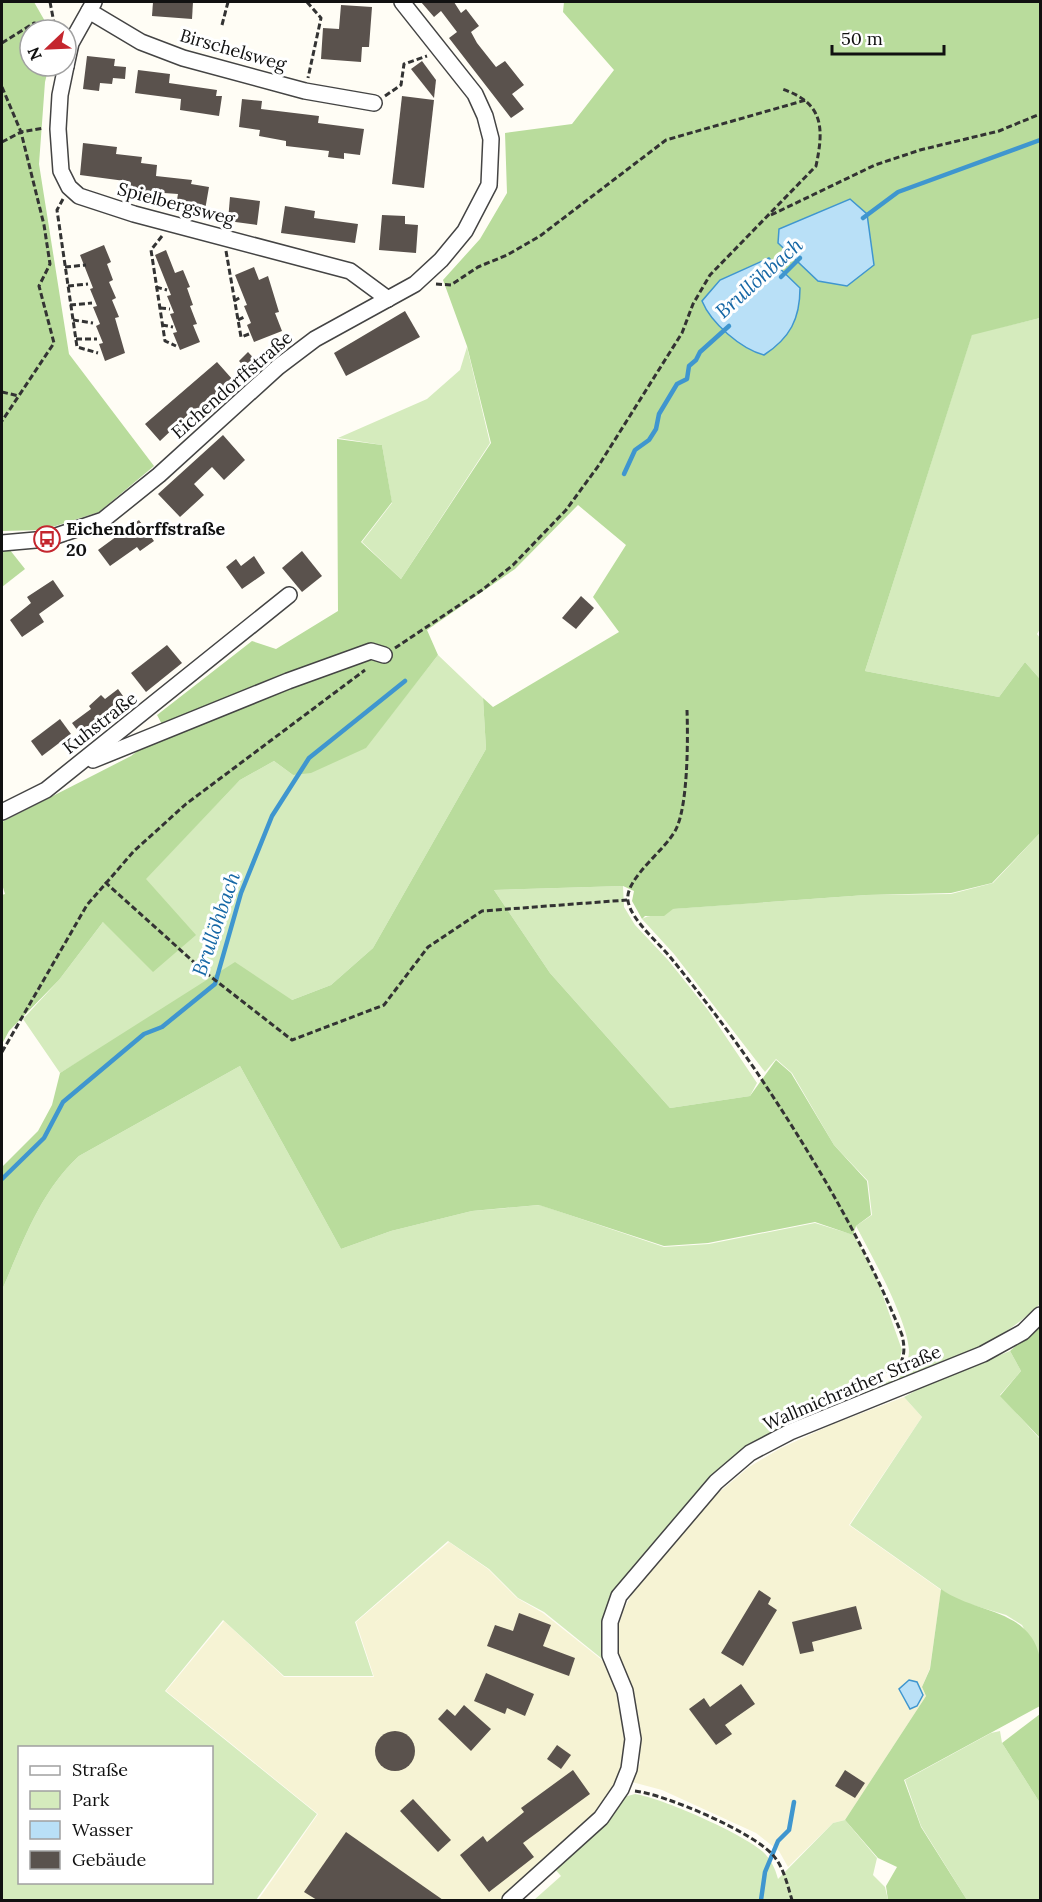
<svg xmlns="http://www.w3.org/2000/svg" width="1042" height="1902" viewBox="0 0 1042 1902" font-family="Lora,serif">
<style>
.farmland{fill:#f6f3d4}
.green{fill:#d5ebbd;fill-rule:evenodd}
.forest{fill:#b9dc9c}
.water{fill:#b9e0f7;stroke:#3f96cf;stroke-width:1.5}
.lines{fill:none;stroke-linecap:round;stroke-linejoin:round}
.stream{stroke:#3f96cf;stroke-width:4.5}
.building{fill:#5a524d}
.minor-casing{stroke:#444;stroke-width:18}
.path{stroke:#333;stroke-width:3;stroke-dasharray:6 3;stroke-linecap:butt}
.minor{stroke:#fff;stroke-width:15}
.labels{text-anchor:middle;stroke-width:6;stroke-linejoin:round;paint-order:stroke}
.street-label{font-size:18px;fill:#111;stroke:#fff}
.poi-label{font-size:18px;font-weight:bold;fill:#111;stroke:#fff;text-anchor:start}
.water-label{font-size:20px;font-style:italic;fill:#1768a6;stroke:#fff}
</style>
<rect width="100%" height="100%" fill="#fffdf5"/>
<g class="farmland">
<path d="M 904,1397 L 922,1417 L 849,1525 L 941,1590 L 930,1668 L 922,1687 L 926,1696 L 845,1820 L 833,1823 L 788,1867 L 779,1851 L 756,1833 L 662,1790 L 632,1782 L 640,1763 L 638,1713 L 615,1655 L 616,1634 L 623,1611 L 633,1592 L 717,1494 L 749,1467 L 781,1448 L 831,1425 Z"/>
<path d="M 449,1542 L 488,1569 L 517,1598 L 543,1613 L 607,1664 L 622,1713 L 625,1748 L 618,1780 L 597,1812 L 560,1849 L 501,1900 L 258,1900 L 318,1814 L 166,1691 L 224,1621 L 284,1677 L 374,1677 L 356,1622 Z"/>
</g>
<g class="green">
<path d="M 1040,318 L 1040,629 L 1037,634 L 1040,638 L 1040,679 L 1025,662 L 999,697 L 865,671 L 972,334 Z"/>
<path d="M 467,347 L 490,443 L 401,579 L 362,542 L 392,503 L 382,445 L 338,438 L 427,399 L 460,370 Z"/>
<path d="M 438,655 L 483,698 L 486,749 L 373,948 L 331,985 L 292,1000 L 124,1034 L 60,1073 L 23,1019 L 59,980 L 103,922 L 195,935 L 145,879 L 240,780 L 274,761 L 293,775 L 365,748 Z"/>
<path d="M 1040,833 L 1040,1304 C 987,1355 913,1376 845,1404 C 859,1388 883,1388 898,1375 C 905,1368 909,1360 909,1350 C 907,1319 872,1256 856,1226 L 872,1215 L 868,1181 L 834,1145 L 792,1073 L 776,1059 L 765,1072 L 674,954 L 642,919 C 652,913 661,918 672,909 L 866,895 L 951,894 L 993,883 Z"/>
<path d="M 623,886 L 624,907 L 635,925 L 668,960 L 708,1010 L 757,1083 L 750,1096 L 670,1108 L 550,973 L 494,890 Z"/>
<path d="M 240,1066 L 341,1249 L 391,1231 L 472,1211 L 540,1205 L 664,1247 L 709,1244 L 815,1223 L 854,1235 L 877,1279 L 902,1350 L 899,1361 L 892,1370 L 844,1396 L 826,1410 L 736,1455 L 711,1477 L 628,1575 L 604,1619 L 601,1643 L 606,1662 L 544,1612 L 518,1598 L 489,1569 L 448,1541 L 355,1622 L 373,1676 L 284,1676 L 223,1620 L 165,1691 L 317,1814 L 256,1900 L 2,1900 L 2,1290 C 23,1242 40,1192 79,1156 ZM 20,1748 L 212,1748 L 212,1882 L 20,1882 Z"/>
<path d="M 1010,1351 L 1021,1371 L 1000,1395 L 1040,1439 L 1040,1659 L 1022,1625 L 1006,1615 L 956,1600 L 850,1525 L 922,1417 L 904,1397 L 930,1383 Z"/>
<path d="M 1000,1731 L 1002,1743 L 1040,1803 L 1040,1900 L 967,1900 L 921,1826 L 905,1780 L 991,1733 Z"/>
<path d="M 635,1794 C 662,1798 741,1833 762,1851 C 771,1859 775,1868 778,1879 L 833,1823 L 845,1820 L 877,1858 L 873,1875 L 885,1887 L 888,1900 L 534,1900 L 561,1876 L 554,1868 L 605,1822 L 624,1797 Z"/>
</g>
<g class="forest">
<path d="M 2,2 L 34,2 L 50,30 L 30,30 L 30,66 L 49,66 L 45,82 L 39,164 L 69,354 L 154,466 L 99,512 L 43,530 L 2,531 Z"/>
<path d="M 564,2 L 1040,2 L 1040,318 L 972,335 L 865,671 L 999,697 L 1025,662 L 1040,679 L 1040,833 L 992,883 L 951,893 L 866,895 L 673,909 L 664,916 L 645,916 L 642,919 L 632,901 L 634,891 L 623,886 L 494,890 L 550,973 L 670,1108 L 750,1096 L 776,1060 L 791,1073 L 834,1145 L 867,1181 L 871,1215 L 856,1226 L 853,1235 L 815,1222 L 708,1243 L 664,1246 L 539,1205 L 472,1211 L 391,1231 L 341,1249 L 240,1066 L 79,1156 C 40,1192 23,1242 2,1290 L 2,1167 L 38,1131 L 52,1105 L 60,1073 L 235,962 L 292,1000 L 331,985 L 373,948 L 486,749 L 483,698 L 493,707 L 619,632 L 593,597 L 626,545 L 578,505 L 515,569 L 427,630 L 438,655 L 366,748 L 311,773 L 293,775 L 274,761 L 240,780 L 146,879 L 196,935 L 153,972 L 103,922 L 59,980 L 9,1031 L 2,1044 L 2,895 L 5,894 L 2,884 L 2,822 L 131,756 L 165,730 L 157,715 L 252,641 L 276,649 L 338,611 L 337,439 L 382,445 L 392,502 L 361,542 L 401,579 L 491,443 L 467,346 L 443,280 L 480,239 L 507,193 L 505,133 L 572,124 L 614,70 L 563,12 Z"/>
<path d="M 2,540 L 25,569 L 2,587 Z"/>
<path d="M 1040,1325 L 1040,1438 L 1000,1396 L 1021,1371 L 1010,1351 Z"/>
<path d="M 941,1589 C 975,1614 1031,1608 1040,1659 C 1042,1674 1041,1691 1040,1706 L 904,1780 L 921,1827 L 967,1900 L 888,1900 L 886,1886 L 897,1867 L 878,1858 L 845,1820 L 926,1696 L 922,1687 L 930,1669 Z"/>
<path d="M 1040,1714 L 1040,1803 L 1002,1743 Z"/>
</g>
<g class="water">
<path d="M 850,199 L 867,214 L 874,265 L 847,286 L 818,281 L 778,243 L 779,229 Z"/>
<path d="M 769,258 L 800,288 C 800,319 790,338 764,355 C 741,349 711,323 702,301 L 720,280 Z"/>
<path d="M 909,1680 L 917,1682 L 923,1695 L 917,1706 L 910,1709 L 899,1689 Z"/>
</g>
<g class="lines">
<g class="stream">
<path d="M 863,218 L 898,192 L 1040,140"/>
<path d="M 781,277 L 800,258"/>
<path d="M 624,474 L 635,450 L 649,440 L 656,429 L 659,414 L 677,384 L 687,379 L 689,366 L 696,360 L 700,352 L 729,326"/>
<path d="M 2,1179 L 44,1138 L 63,1102 L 144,1034 L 162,1027 L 215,984 L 241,893 L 272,816 L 309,758 L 405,681"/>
<path d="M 761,1900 L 765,1872 L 778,1841 L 789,1830 L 794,1802"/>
</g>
</g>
<g class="building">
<path d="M 153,2 L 193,2 L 192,19 L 152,16 Z"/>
<path d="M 421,2 L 454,2 L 461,13 L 466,9 L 479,26 L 471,32 L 477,43 L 496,67 L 505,61 L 524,85 L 512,94 L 524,109 L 511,118 L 449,38 L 457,32 L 441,11 L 434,17 Z"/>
<path d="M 341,5 L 372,7 L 369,47 L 362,47 L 361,62 L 321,59 L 323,28 L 339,29 Z"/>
<path d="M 87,56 L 115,59 L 114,66 L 126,67 L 125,79 L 113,78 L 112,84 L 100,83 L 99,91 L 83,89 Z"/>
<path d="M 422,61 L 436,80 L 434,98 L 411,69 Z"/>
<path d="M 138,70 L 170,74 L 169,83 L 217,90 L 216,96 L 222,96 L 219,116 L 180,110 L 181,99 L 135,93 Z"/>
<path d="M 402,96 L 434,100 L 424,188 L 392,184 Z"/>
<path d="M 242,99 L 262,101 L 261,109 L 319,116 L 318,123 L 364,129 L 360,155 L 344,153 L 344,159 L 328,157 L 329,151 L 286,146 L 286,141 L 259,136 L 260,130 L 239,127 Z"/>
<path d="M 83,143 L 117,147 L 116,154 L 142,157 L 141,163 L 157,165 L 156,176 L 192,180 L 191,184 L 209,187 L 205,210 L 176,205 L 178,194 L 123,190 L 125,181 L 80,175 Z"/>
<path d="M 230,197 L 260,201 L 257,225 L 228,221 Z"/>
<path d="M 285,206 L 315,211 L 314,218 L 358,224 L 355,243 L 281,233 Z"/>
<path d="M 382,215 L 405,216 L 405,224 L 418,225 L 416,253 L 379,250 Z"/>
<path d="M 104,245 L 111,262 L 107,264 L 113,280 L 109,282 L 116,298 L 112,300 L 119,317 L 115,318 L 125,353 L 105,361 L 99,344 L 103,343 L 96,326 L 100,324 L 93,307 L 97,306 L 90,289 L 93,288 L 80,255 Z"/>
<path d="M 166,250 L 175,273 L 183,270 L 190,287 L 187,288 L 193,305 L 190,306 L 197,324 L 193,325 L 200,342 L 180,350 L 173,333 L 177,332 L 170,314 L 174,313 L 167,296 L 171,295 L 155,255 Z"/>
<path d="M 254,267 L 259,280 L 268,276 L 279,312 L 275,313 L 282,331 L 254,342 L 247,325 L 251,323 L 244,306 L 247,305 L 235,275 Z"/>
<path d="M 405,311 L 420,337 L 346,376 L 334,353 Z"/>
<path d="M 248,352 L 260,365 L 251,374 L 239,361 Z"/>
<path d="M 217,362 L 233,380 L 198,412 L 195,408 L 160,441 L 145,424 Z"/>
<path d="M 223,435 L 245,460 L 224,480 L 212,467 L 194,484 L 204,495 L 180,517 L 158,494 Z"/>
<path d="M 139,520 L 154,541 L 140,551 L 137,547 L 110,566 L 98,550 Z"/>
<path d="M 302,551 L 322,576 L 302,592 L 282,568 Z"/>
<path d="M 254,556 L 265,573 L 242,589 L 226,567 L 236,559 L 241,566 Z"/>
<path d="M 53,580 L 64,596 L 39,614 L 44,622 L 22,637 L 10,620 L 31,603 L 27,597 Z"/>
<path d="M 581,596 L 594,608 L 576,629 L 562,618 Z"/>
<path d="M 167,645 L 182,663 L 146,692 L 131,673 Z"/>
<path d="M 118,689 L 123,696 L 81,735 L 72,723 L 91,709 L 89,706 L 101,695 L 105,699 Z"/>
<path d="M 60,719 L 71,734 L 42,756 L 31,741 Z"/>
<path d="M 759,1590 L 771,1598 L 768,1604 L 777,1610 L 743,1666 L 721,1653 Z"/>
<path d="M 856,1606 L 862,1629 L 812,1642 L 814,1651 L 800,1654 L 792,1622 Z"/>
<path d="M 519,1613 L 551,1625 L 543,1646 L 575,1658 L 569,1676 L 487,1646 L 495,1625 L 513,1631 Z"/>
<path d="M 486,1673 L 534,1694 L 525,1716 L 507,1708 L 505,1714 L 474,1701 Z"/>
<path d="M 741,1684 L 755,1704 L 725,1725 L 732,1734 L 716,1745 L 689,1709 L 704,1698 L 710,1707 Z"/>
<path d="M 464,1705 L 491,1729 L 471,1751 L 438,1719 L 447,1709 L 455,1716 Z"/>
<circle cx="395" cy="1751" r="20"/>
<path d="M 557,1745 L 571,1755 L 561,1769 L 547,1759 Z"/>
<path d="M 573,1770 L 590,1794 L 523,1843 L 534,1857 L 489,1892 L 460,1855 L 483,1836 L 487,1842 L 524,1812 L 521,1808 Z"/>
<path d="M 845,1770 L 865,1783 L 855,1798 L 835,1786 Z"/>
<path d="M 413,1799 L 451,1840 L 438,1852 L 400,1811 Z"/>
<path d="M 346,1832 L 443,1900 L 317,1900 L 304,1892 Z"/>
</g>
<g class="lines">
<g class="minor-casing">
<g id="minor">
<path d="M 89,11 L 141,42 L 183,58 L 305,91 L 374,103"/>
<path d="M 66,66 L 60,95 L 58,129 L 61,171 L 69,187 L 79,196 L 134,214 L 350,271 L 388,299"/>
<path d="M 66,66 L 71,43 L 94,2"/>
<path d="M 2,543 L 47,539 L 103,520 L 159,475 L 278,367 L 315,339 L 415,284 L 441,260 L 465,231 L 489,185 L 491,139 L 485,116 L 475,94 L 402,2"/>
<path d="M 93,760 L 288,681 L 371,651 L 384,655"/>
<path d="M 2,812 L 46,790 L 289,595"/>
<path d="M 510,1900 L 601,1818 L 621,1789 L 629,1769 L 633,1739 L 625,1691 L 610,1655 L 610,1622 L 619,1596 L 716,1482 L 750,1453 L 790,1432 L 983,1354 L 1023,1332 L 1040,1315"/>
</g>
</g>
<g class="path">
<path d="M 50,2 L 55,28 L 60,30"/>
<path d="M 307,2 L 321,18 L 308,78"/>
<path d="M 222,25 L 228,2"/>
<path d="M 2,43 L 34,23 L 55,28"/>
<path d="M 2,87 L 21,132 L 44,225 L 50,264 L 39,286 L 54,343 L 2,421"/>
<path d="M 385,96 L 401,85 L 404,64 L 427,56"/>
<path d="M 2,142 L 21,132 L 44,128"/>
<path d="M 63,199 L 57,210 L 77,347 L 98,353"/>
<path d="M 771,215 L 875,165 L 920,150 L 999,131 L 1040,114"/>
<path d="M 162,236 L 151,250 L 165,341 L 176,346"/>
<path d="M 226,251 L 241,337 L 249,334"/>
<path d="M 65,267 L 86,265"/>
<path d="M 436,284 L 451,285 L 478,267 L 507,255 L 540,236 L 666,140 L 806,100"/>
<path d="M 68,286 L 88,284"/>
<path d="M 156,287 L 167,290"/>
<path d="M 234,301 L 241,297"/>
<path d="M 70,305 L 92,303"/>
<path d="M 160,308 L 170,309"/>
<path d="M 73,320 L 93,323"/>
<path d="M 238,320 L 246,316"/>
<path d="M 162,325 L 173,327"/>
<path d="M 76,339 L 97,339"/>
<path d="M 2,392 L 19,396"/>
<path d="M 395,648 L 482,590 L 513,565 L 566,510 L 599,465 L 682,333 L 693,304 L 710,275 L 816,166 C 824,128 824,103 782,89"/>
<path d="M 687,710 C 688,739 688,801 677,827 C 668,849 624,878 628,901 C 631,920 659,943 671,958 C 701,995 731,1034 758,1074 C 813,1156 865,1244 902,1335 C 906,1352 904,1361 893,1373"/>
<path d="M 105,882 L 206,973 L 292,1040 L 384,1005 L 428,947 L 482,911 L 627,900"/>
<path d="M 2,1052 L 87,905 L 134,851 L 186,804 L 365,670"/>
<path d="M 635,1791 C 667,1795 750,1831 772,1854 C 784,1867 787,1884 792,1900"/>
</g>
<use href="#minor" class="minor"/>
</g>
<defs>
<g id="bus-ring" transform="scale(1.35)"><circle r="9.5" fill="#fff" stroke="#c4262e" stroke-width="1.5"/><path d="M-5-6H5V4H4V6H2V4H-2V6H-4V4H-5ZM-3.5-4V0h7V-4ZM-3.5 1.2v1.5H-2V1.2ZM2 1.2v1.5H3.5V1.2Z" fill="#c4262e"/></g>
</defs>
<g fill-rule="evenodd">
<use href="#bus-ring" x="47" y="539"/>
</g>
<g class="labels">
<g class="street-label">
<text transform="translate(233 50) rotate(16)" y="6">Birschelsweg</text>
<text transform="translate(176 204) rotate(15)" y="6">Spielbergsweg</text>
<text transform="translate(232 385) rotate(-41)" y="6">Eichendorffstraße</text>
<text transform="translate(100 723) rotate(-38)" y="6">Kuhstraße</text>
<text transform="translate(852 1388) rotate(-23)" y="6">Wallmichrather Straße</text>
</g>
<g class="poi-label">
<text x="66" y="535">Eichendorffstraße<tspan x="66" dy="21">20</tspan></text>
</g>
<g class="water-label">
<text transform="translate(759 278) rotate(-42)" y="7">Brullöhbach</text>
<text transform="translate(216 924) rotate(-71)" y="7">Brullöhbach</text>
</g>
</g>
<rect width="1042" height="1902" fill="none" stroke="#111111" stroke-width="6"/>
<rect x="18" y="1746" width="195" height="138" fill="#ffffff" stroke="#a0a0a0" stroke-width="1.5"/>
<rect x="30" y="1766" width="30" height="9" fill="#ffffff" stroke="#a0a0a0" stroke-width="1.5"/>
<text x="72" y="1776" font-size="18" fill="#111111">Straße</text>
<rect x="30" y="1791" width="30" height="18" fill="#d5ebbd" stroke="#a0a0a0" stroke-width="1.5"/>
<text x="72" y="1806" font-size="18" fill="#111111">Park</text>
<rect x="30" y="1821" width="30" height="18" fill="#b9e0f7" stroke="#a0a0a0" stroke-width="1.5"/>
<text x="72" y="1836" font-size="18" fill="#111111">Wasser</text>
<rect x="30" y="1851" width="30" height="18" fill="#5a524d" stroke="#a0a0a0" stroke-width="1.5"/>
<text x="72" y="1866" font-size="18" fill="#111111">Gebäude</text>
<g transform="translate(48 48) rotate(247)"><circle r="28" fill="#ffffff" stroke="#a0a0a0" stroke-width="1.5"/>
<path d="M0-4.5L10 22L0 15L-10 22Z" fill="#c4262e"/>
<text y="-9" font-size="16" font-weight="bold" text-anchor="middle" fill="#111111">N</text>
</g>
<path d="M832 45v9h112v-9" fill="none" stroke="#111111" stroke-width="3"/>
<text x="841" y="45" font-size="18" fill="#111111" stroke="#ffffff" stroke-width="4.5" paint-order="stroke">50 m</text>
</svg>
